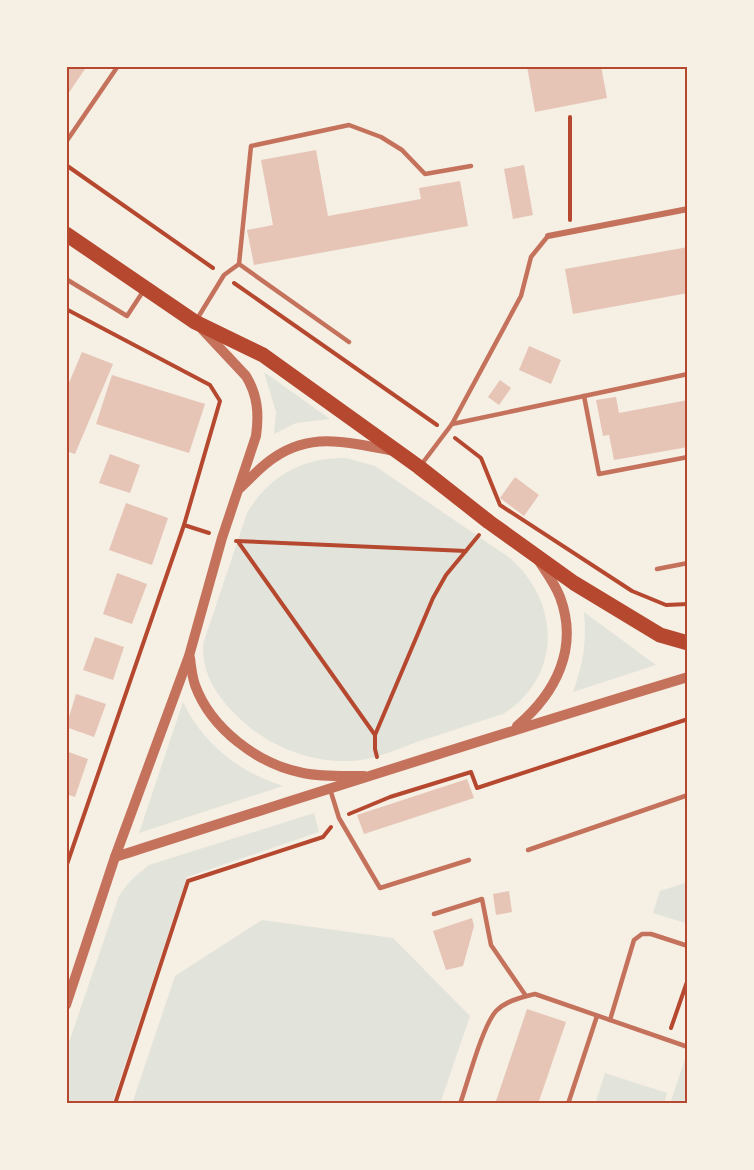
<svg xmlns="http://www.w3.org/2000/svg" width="754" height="1170" viewBox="0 0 754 1170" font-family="'IBM Plex Sans',sans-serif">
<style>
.green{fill:#e2e4dc}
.building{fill:#e6c5b7}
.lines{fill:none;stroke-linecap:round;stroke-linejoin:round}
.path{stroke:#b5482f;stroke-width:4}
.service{stroke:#c5725c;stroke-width:4.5}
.minor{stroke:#c5725c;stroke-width:6}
.tertiary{stroke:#c5725c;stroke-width:10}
.primary{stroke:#b5482f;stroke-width:15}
.neatline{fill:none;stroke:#b5482f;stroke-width:2}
</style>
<rect width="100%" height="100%" fill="#f6efe4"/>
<g class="green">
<path d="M 264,372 L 330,419 L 296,423 L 274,434 L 276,412 Z"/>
<path d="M 346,458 L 375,466 L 510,558 C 560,602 563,676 503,714 C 475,723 448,732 420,741 C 403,747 385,755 367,759 C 321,768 270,749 237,716 C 216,695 202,674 203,644 L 247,513 C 269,476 303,457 346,458 Z"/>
<path d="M 584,612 L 656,665 L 573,692 C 583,665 587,641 584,612 Z"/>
<path d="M 183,702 C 203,744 239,772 283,786 L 139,833 Z"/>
<path d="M 314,813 L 319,832 L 187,877 L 112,1104 L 66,1104 L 66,1051 L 119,896 C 127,883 137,874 149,865 Z"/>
<path d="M 688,882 L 688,924 L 653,913 L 660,891 Z"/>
<path d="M 262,920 L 393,938 L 470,1016 L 440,1104 L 132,1104 L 175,976 Z"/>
<path d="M 685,1059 L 688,1060 L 688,1104 L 670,1104 Z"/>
<path d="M 605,1073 L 667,1093 L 664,1104 L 595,1104 Z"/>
</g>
<g class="building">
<path d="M 66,66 L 87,66 L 66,97 Z"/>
<path d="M 527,66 L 601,66 L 607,98 L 535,112 Z"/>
<path d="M 316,150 L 328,216 L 421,199 L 419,188 L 460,181 L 468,226 L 254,265 L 247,230 L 273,225 L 261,160 Z"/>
<path d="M 524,165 L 533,215 L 513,219 L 504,169 Z"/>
<path d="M 688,247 L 688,293 L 573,314 L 565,269 Z"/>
<path d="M 529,346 L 561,360 L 551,384 L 519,370 Z"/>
<path d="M 82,352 L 113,364 L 75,454 L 66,451 L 66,390 Z"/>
<path d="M 112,375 L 205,404 L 189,453 L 96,424 Z"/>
<path d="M 500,380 L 511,388 L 499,405 L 488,397 Z"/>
<path d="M 616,397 L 619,413 L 688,400 L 688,447 L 614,460 L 609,435 L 603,436 L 596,400 Z"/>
<path d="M 110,454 L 140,465 L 130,493 L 99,483 Z"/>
<path d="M 515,477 L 539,495 L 524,516 L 500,498 Z"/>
<path d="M 126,503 L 168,518 L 152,565 L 109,550 Z"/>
<path d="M 117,573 L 147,584 L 132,624 L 103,614 Z"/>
<path d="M 95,637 L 124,647 L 113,680 L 83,670 Z"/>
<path d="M 76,694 L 106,704 L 94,737 L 66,727 Z"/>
<path d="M 66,751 L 88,759 L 75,797 L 66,794 Z"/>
<path d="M 467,779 L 474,798 L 364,834 L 357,815 Z"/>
<path d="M 509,891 L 512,912 L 496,915 L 493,894 Z"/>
<path d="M 472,918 L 474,926 L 463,966 L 446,970 L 433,931 Z"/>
<path d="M 527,1009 L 566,1022 L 538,1104 L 495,1104 Z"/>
</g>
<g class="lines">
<g class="path">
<path d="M 570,117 L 570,220"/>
<path d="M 66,165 L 213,268"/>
<path d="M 234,283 L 437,425"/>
<path d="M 66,309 L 210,385 L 220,401 L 184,525 L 66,867"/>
<path d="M 455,438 L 481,458 L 500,505 L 632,591 L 666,605 L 688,604"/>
<path d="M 184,525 L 209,533"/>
<path d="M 236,541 L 466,551"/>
<path d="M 239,543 L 375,735"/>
<path d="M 377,757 L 375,749 L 375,735 L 433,598 L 446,575 L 479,535"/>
<path d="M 349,814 L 390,797 L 471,772 L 477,788 L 688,719"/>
<path d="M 671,1028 L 688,979"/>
<path d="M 115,1104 L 188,881 L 323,837 L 331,827"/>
</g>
<g class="service">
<path d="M 66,142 L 118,66"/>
<path d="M 239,264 L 349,342"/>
<path d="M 66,279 L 127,316 L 144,290"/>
<path d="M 197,319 L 224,275 L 239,264 L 251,146 L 349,125 L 381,137 L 402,150 L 425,174 L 471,166"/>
<path d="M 584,396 L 599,474 L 688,457"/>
<path d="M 452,424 L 688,374"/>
<path d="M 421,465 L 452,424 L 521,296 L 531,257 L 548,236"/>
<path d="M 657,569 L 688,563"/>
<path d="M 330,789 L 339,818 L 380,888 L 469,860"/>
<path d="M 528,850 L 688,795"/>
<path d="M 434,914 L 482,899 L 491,945 L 526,996"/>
<path d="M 610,1020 L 634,940 L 642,934 L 651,934 L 688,946"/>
<path d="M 460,1104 C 468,1082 482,1027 496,1011 C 506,1001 521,997 535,994 L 688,1047"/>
<path d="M 568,1104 L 597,1016"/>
</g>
<path class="minor" d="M 548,236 L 688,209"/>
<g class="tertiary">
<path d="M 240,488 C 251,478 262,465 275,457 C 313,431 352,443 394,451"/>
<path d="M 190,658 C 191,667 192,676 195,685 C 211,729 258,764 303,773 C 323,777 344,776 364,776"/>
<path d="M 517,726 C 556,693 579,648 560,597 C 555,584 546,572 539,561"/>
<path d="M 115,857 C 306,796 496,735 688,677"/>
<path d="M 66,1005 L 115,857 L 189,656 L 222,538 L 256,436 C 259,414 258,396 246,376 L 202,329"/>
</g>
<path class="primary" d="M 66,234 L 195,322 L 263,355 L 419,467 L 489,522 L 574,583 L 660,635 L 688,643"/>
</g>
<rect width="754" height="1170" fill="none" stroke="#f6efe4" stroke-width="135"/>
<rect x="68" y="68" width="618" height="1034" class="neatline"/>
</svg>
